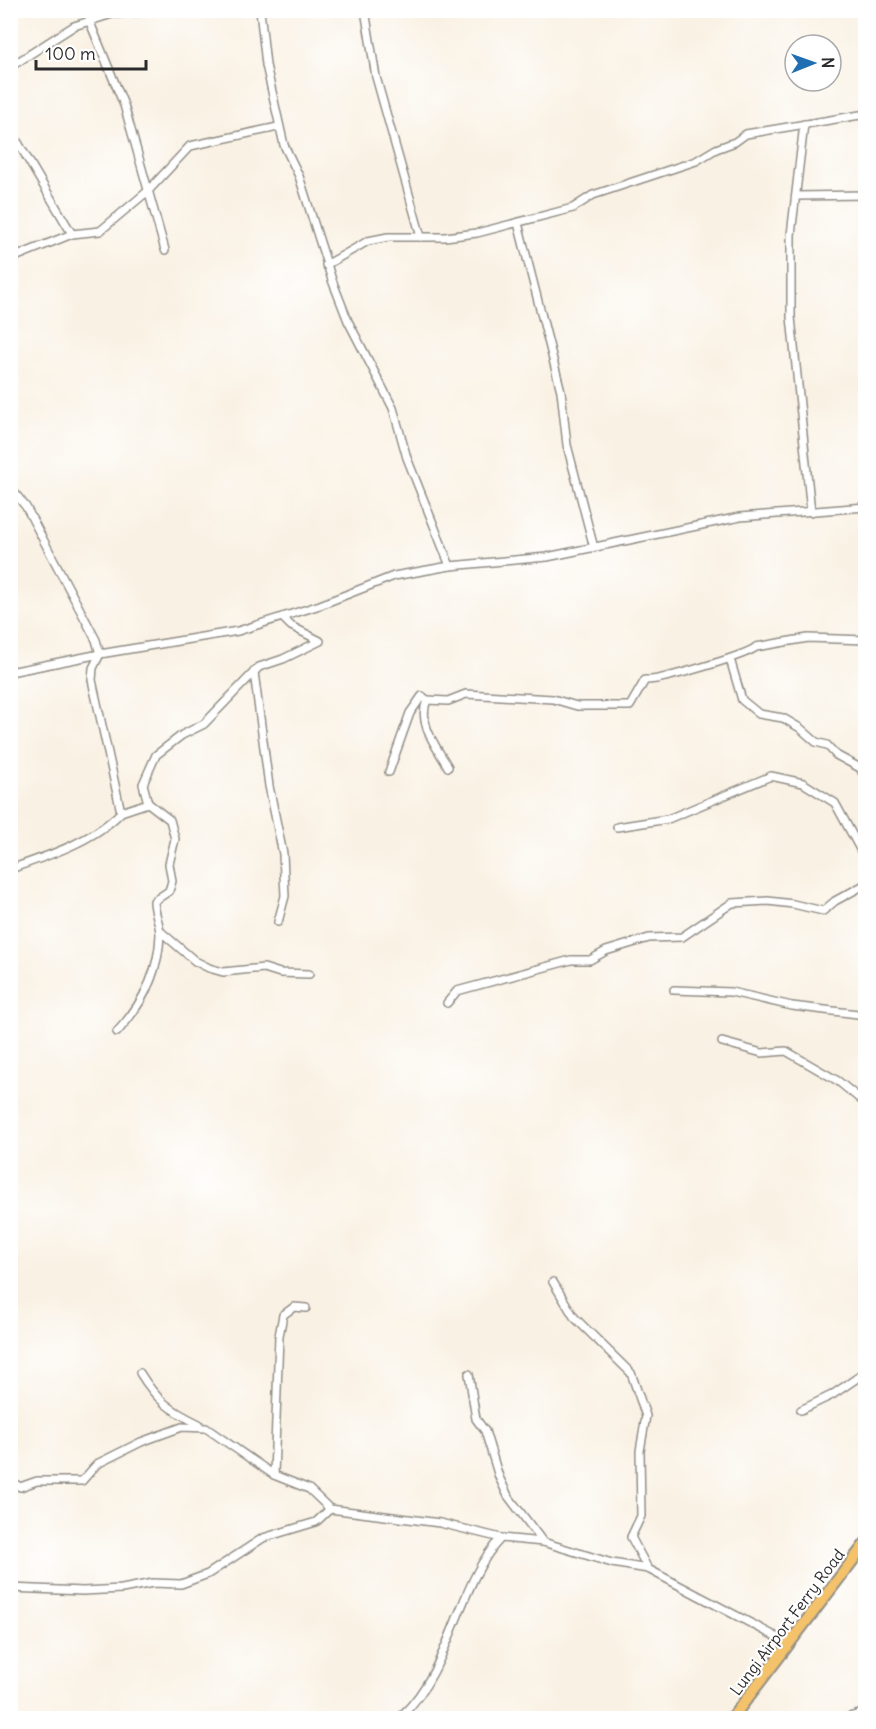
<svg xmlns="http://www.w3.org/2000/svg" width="876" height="1729" viewBox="0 0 876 1729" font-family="Delius,sans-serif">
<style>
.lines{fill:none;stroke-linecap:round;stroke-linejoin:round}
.minor-casing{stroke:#928e87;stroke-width:10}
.primary-casing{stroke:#928e87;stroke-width:14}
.minor{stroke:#fff;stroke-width:7}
.primary{stroke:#f3c26a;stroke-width:10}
.labels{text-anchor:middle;stroke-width:4.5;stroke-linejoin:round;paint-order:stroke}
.street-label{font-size:16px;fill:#2b2b2b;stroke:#fff}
</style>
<rect width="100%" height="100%" fill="#fff"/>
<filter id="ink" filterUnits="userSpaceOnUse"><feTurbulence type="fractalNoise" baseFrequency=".0167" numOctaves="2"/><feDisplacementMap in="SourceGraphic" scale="12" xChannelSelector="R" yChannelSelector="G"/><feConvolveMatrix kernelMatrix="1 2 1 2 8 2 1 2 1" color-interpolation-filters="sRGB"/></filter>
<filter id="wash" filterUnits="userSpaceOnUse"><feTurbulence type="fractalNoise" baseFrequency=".008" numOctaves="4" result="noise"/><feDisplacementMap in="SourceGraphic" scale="24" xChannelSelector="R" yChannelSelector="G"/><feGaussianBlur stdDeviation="1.35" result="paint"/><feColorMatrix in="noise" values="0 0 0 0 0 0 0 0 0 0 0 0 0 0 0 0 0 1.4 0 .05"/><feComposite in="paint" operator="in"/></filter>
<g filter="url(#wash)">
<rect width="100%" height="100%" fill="#f9f1e3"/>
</g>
<g filter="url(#ink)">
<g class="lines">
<g class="minor-casing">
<g id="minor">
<path d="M 260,10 L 266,65 L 284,145 L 299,176 L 332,280 L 348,321 L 393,408 L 407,458 L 450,566"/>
<path d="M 365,10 L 376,77 L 421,237"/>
<path d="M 864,10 L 866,11"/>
<path d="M 89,20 L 124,105 L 165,250"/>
<path d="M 10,67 L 74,26 L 112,14 L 170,10"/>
<path d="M 804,124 L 791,235 L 791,317 L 811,512"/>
<path d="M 10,129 L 72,234"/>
<path d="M 797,196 L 866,195"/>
<path d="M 518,223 L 561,391 L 567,445 L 594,548"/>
<path d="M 10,259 L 72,234 L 100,231 L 148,191 L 190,146 L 278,127"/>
<path d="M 326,265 L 368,241 L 388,237 L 445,237 L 477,233 L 573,208 L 593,195 L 696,161 L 716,149 L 735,142 L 746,134 L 866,114"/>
<path d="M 10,487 L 26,507 L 96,640 L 100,654 L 93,668 L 92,680 L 121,812 L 148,803 L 143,784 L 156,755 L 182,735 L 204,724 L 259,667 L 283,659 L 320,641 L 291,626 L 282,617"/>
<path d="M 730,659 L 742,700 L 759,714 L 783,718 L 800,728 L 816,742 L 827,745 L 836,755 L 860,768 L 866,779"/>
<path d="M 10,672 L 100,654 L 238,631 L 320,605 L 394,576 L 450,566 L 547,557 L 740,517 L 866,507"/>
<path d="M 254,672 L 269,786 L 283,854 L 285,896 L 278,922"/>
<path d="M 448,767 C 437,747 417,724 427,700 L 448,701 L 466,694 L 553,699 L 577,706 L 630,706 L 645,680 C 657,682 747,655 756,647 L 808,638 L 866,640"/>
<path d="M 389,772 L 410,713 L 422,696 L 427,700"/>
<path d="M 617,827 L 668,819 L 771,776 L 803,783 L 835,803 L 866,860"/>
<path d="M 10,869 C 48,856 94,841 121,812"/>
<path d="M 160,931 L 195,961 L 209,968 L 223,972 L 264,968 L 280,973 L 309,974"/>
<path d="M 674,990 L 731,992 L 792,1006 L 866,1015"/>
<path d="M 447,1003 L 457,991 L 571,960 L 590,960 L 606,951 L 649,938 L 682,937 L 732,903 L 768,901 L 793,904 L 823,911 L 835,901 L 866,884"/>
<path d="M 117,1032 C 142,1005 159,972 160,934 C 160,924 154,912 154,901 L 169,891 L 172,881 L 169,864 L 175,839 L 170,820 L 148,803"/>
<path d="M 722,1042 L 762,1053 L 786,1051 L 838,1081 L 866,1104"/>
<path d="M 553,1282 L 574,1317 L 631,1373 L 646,1416 L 640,1451 L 641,1516 L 631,1537 L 648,1569"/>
<path d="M 140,1373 C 157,1401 170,1410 199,1424"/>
<path d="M 469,1374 L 476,1419 L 485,1431 L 499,1477 L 508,1496 L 543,1542"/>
<path d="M 801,1410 L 832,1395 L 866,1372"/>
<path d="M 274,1475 L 279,1336 L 283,1315 L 294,1307 L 306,1308"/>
<path d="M 10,1480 L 20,1487 L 37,1481 L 82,1481 L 97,1464 L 141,1442 L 182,1427 L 206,1428 L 274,1475 L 309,1489 L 330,1509"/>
<path d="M 10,1588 L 83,1591 L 122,1589 L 153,1583 L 181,1584 L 208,1574 L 263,1538 L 316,1522 L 330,1509 L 440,1523 L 501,1538 L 543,1542 L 612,1563 L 648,1569 L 788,1643"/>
<path d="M 402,1715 C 451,1670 458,1582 501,1538"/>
<path d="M 846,1718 L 866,1712"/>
</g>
</g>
<g class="primary-casing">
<path id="primary" d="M 732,1718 L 866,1543"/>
</g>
<use href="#minor" class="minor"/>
<use href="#primary" class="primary"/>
</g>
</g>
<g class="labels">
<g class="street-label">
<text transform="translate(787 1622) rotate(-53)" y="6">Lungi Airport Ferry Road</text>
</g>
</g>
<rect width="876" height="1729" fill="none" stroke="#fff" stroke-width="36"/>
<g transform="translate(813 63) rotate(89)"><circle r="28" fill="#ffffff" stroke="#aaaaaa" stroke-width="1.5"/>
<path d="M0-4.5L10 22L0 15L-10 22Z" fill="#1f6fb2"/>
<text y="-9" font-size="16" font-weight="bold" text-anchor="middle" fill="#2b2b2b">N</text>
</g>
<path d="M36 60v9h110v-9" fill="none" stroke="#2b2b2b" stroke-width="3"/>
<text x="45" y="60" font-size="18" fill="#2b2b2b" stroke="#ffffff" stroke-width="4.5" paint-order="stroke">100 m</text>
</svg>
